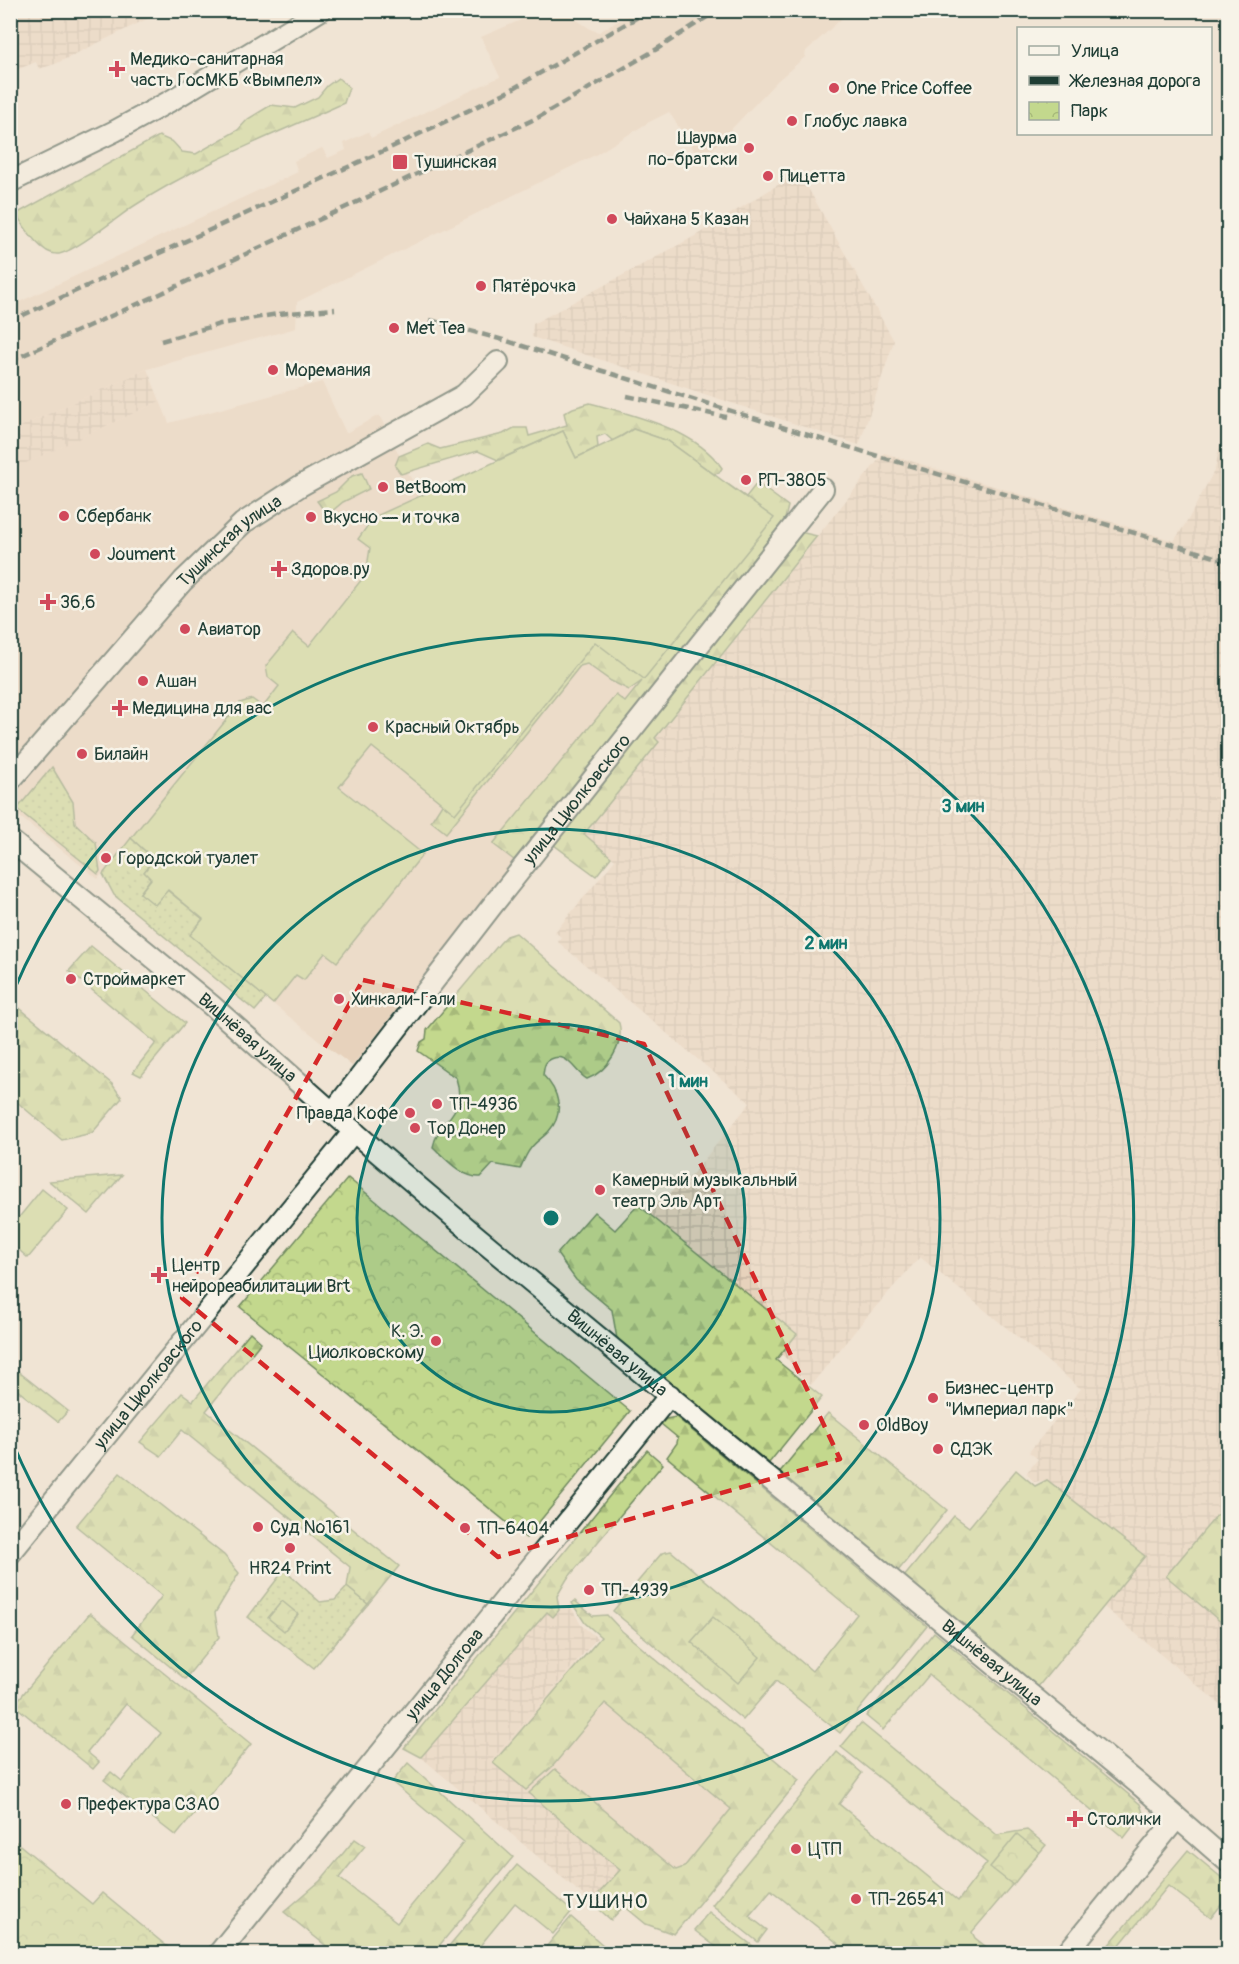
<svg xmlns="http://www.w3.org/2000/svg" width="1239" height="1964" viewBox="0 0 1239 1964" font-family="Pangolin,sans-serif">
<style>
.built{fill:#e7d2bc}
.industrial{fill:url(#industrial-grid)}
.grass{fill:url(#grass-dots);stroke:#718a60;stroke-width:1.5}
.forest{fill:url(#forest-firs);stroke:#718a60;stroke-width:1.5}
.park{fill:url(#park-crowns);stroke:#718a60;stroke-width:1.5}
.pitch{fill:#c3d88d;stroke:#718a60;stroke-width:1.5}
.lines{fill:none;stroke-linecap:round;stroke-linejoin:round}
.minor-casing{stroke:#1f3d34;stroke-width:24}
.minor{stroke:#f7f3e8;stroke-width:20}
.rail{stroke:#1f3d34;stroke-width:4.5;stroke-dasharray:9 4.5;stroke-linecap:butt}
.marked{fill:none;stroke:#d62828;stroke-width:4.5;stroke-dasharray:12 8;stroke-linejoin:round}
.ring{fill:none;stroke:#0f766e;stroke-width:3}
.poi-dot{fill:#d1495b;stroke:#f7f3e8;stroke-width:2}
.labels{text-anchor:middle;stroke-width:5;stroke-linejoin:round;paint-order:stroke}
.poi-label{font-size:18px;fill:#1f3d34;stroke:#f7f3e8;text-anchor:start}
.street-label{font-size:18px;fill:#1f3d34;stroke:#f7f3e8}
.neighbourhood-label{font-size:20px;letter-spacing:1.5px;fill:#1f3d34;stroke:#f7f3e8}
.centre{fill:#0f766e;stroke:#f7f3e8;stroke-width:3}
.ring-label{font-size:18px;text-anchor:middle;font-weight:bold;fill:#0f766e;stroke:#f7f3e8;stroke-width:5;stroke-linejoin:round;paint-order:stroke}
</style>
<defs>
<pattern id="industrial-grid" width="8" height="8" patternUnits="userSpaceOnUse" patternTransform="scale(1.5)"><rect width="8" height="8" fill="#e7d2bc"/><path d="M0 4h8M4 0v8" fill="none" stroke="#c6b5a2"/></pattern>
<pattern id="grass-dots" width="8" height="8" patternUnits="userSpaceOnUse" patternTransform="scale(1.5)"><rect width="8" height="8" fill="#c3d88d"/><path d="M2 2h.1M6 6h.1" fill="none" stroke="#a7ba7a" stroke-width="1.8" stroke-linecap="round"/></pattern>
<pattern id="forest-firs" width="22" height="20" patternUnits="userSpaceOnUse" patternTransform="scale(1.5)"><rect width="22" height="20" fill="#c3d88d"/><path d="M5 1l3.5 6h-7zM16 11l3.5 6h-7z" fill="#a7ba7a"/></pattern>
<pattern id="park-crowns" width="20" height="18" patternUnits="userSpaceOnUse" patternTransform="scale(1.5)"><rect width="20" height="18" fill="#c3d88d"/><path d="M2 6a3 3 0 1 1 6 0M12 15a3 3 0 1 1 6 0" fill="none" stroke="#a7ba7a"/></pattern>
</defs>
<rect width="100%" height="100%" fill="#f0e4d4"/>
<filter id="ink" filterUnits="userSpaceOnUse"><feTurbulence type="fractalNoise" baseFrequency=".0167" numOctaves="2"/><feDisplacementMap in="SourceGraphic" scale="12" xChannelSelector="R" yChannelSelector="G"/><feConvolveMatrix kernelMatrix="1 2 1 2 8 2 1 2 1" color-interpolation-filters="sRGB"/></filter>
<g filter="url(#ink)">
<g class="built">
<path d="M 542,11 L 563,11 L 592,30 L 599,32 L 636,11 L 850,11 L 806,51 L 805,57 L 777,81 L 701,161 L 669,112 L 649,122 L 595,155 L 297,302 L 296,328 L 147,369 L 11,431 L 11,306 L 298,172 L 294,161 L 322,148 L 328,158 L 346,150 L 344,143 L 368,132 L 371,138 L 500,77 L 481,37 Z"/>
<path d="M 322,382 L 346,433 L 379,415 L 420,496 L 374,517 L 366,574 L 309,646 L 292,633 L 267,666 L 279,686 L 263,707 L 252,699 L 240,703 L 98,879 L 11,810 L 10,470 L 160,401 L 169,423 Z"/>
<path d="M 595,641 L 644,679 L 573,773 L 514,860 L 352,1066 L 273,1004 L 296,975 L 304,980 L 325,953 L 336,962 L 422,854 L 339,786 L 372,746 Z"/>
<path d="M 577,1662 L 588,1671 L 792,1773 L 674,1915 L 491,1761 Z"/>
</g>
<g class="industrial">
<path d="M 11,10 L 163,10 L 163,11 L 55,64 L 39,69 L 36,62 L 11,72 Z"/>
<path d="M 1228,94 L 1228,1711 L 1104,1607 L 1145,1557 L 1047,1480 L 1034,1482 L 1028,1475 L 1027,1472 L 1038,1459 L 1029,1452 L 1081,1389 L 920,1257 L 864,1320 L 811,1385 L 791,1368 L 793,1364 L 631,1232 L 657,1203 L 690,1177 L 750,1103 L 558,942 L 561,937 L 555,932 L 615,860 L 584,834 L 659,742 L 655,739 L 884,453 L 1174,541 L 1188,520 L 1215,469 L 1227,414 L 1224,280 Z"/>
<path d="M 799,172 L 894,341 L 859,445 L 532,337 L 533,324 L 695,236 Z"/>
<path d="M 147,369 L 160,401 L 11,470 L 11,431 Z"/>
<path d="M 570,1605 L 581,1625 L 597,1638 L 491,1761 L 620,1870 L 591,1902 L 421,1757 L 547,1612 L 553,1617 L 559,1610 Z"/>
</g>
<g class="grass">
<path d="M 52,767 L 73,802 L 75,823 L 96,843 L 100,871 L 98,874 L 17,809 Z"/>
<path d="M 131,838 L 154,859 L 151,878 L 140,893 L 167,890 L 203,919 L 191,935 L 266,998 L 255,1011 L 114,895 L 103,874 Z"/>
<path d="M 284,1570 L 320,1602 L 335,1600 L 347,1587 L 368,1604 L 314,1668 L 248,1617 Z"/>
</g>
<g class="forest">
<path d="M 338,78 L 349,87 L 344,103 C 273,135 200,163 134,206 C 119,216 72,254 57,254 C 40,254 24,226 16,214 L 159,136 L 173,142 L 182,152 L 196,154 L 238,130 L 248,119 L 271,105 L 295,108 L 318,97 L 327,86 Z"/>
<path d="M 590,403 C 632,415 696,429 722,468 L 719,473 L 714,474 L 668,441 L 633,429 L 613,441 L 605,434 L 597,437 L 598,447 L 576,458 L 563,431 L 498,460 L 478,451 L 401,474 L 395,466 L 399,456 L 428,444 L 440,449 L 503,434 L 514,428 L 527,428 L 529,436 L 567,425 L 564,413 L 573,408 Z"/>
<path d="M 362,473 L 369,489 L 343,502 L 331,512 L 323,509 L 317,501 L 336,492 L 352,476 Z"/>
<path d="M 757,483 L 788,506 L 785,519 L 651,690 L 514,860 L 493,844 L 616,695 L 625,702 L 642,681 L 629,690 L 611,681 L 587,664 L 580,666 L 446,833 L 431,821 L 449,793 L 729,485 L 746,497 Z"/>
<path d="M 795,531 L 817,536 L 655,738 L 659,742 L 584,834 L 611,857 L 596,876 L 550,842 Z"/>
<path d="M 516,933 L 619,1023 C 625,1044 607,1072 587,1079 C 575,1073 568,1051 551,1059 C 544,1062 544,1068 543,1075 C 559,1091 565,1113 549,1131 C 544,1137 536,1141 531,1148 C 526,1154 523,1162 520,1169 L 493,1164 L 481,1177 C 462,1178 446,1159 433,1147 C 439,1117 468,1116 456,1078 L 418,1051 L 421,1042 L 426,1039 L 427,1030 L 500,943 L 507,936 Z"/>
<path d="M 91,946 L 185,1023 L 141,1076 L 133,1072 L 156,1043 L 69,971 Z"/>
<path d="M 11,1001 L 112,1084 L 122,1098 L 92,1133 L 62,1140 L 11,1097 Z"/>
<path d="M 638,1205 L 797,1334 L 776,1360 L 822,1397 L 769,1463 L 617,1339 L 612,1310 L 576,1280 L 557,1254 L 594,1212 L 615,1230 Z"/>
<path d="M 250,1332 L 261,1342 L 206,1411 L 399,1566 L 368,1604 L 347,1587 L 350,1567 L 182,1430 L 161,1456 L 140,1442 L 182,1393 L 193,1401 Z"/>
<path d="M 10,1365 L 68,1411 L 58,1422 L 11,1385 Z"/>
<path d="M 828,1413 L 947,1510 L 898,1571 L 779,1473 Z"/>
<path d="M 676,1417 L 927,1626 L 840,1733 L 776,1681 L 743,1720 L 613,1611 L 662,1553 L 671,1551 L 812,1671 L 857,1614 L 667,1457 L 677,1443 L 678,1438 L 661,1424 L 666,1419 Z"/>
<path d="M 647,1450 L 663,1464 L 567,1579 L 557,1596 L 559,1610 L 553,1617 L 547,1612 L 421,1757 L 404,1748 Z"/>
<path d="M 1016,1470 L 1035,1486 L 1047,1480 L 1145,1556 L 1037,1688 L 904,1577 L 954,1516 L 969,1527 Z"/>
<path d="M 120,1473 L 224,1555 L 239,1573 L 215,1613 L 219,1637 L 185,1679 L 132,1635 L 162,1596 L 76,1526 Z"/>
<path d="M 1227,1503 L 1228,1504 L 1228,1628 L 1166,1576 Z"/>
<path d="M 575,1601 L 593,1616 L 607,1615 L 622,1631 L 799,1780 L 674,1934 L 646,1924 L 624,1906 L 611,1920 L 591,1902 L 620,1870 L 529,1793 L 555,1769 L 676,1870 L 684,1867 L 731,1809 L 605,1703 L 552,1767 L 526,1790 L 493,1763 L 601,1637 L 585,1623 L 572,1603 Z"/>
<path d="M 90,1613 L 251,1744 L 176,1836 L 104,1780 L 111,1772 L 122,1781 L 161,1733 L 126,1704 L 87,1752 L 99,1762 L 93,1769 L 14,1705 Z"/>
<path d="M 934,1632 L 1140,1804 L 1143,1813 L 1124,1838 L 929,1675 L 883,1730 L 866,1716 Z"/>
<path d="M 861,1723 L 997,1835 L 1027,1830 L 1046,1845 L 972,1932 L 975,1938 L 994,1953 L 850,1953 L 771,1890 L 749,1916 L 767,1930 L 758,1942 L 712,1905 L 837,1752 L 862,1773 L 839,1804 L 958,1901 L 987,1863 L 841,1747 Z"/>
<path d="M 408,1763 L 513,1857 L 433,1953 L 335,1953 L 284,1912 L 320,1881 L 355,1839 L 365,1846 L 339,1878 L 397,1923 L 464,1842 L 392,1782 Z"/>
<path d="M 1188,1850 L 1228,1883 L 1228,1896 L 1211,1918 L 1168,1886 L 1113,1953 L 1102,1953 Z"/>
<path d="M 517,1865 L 572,1911 L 553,1934 L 515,1903 L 474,1953 L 443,1953 Z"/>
<path d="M 709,1912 L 762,1953 L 724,1953 L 694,1930 Z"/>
<path d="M 571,1917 L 612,1953 L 541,1953 Z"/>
</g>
<g class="park">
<path d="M 122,1175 L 89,1214 L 49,1181 Z"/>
<path d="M 348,1178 L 630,1411 L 526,1538 L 240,1307 Z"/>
<path d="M 282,1601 L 298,1614 L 284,1631 L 268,1618 Z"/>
<path d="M 1017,1834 L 1039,1852 L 1013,1885 L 990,1867 Z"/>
<path d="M 10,1837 L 92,1904 L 102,1893 L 175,1953 L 11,1953 Z"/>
</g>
<g class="pitch">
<path d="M 633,429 L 668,441 L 774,518 L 644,679 L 595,642 L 455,814 L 372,747 L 339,787 L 423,854 L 337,962 L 325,953 L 304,980 L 296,975 L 273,1004 L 190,935 L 203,919 L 168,890 L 155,905 L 140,893 L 151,879 L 144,872 L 154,859 L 131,838 L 240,703 L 252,699 L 263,707 L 279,686 L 268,677 L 266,666 L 293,633 L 309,646 L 366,574 L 370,548 L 358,539 L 374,517 L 563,431 L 576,458 L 622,436 Z"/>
<path d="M 42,1189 L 68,1210 L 28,1258 L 11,1243 L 11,1227 Z"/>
<path d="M 713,1617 L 760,1657 L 738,1683 L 691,1642 Z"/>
</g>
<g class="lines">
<g class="minor-casing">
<g id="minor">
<path d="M 10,182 L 115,131 L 172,100 L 321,10"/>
<path id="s1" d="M 10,781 L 183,581 L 243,523 L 300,486 L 464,395 L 498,362"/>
<path id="s2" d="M 10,840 L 211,1005 L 376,1151 L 475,1235 L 1141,1786 L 1228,1862"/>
<path id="s3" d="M 332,1113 L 492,906 L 823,489"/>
<path id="s4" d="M 10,1554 L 354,1131"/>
<path id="s5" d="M 218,1954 L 670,1395"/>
<path d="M 1066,1954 L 1177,1818"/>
</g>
</g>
<use href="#minor" class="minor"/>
<g class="rail">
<path d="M 430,320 L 507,341 L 808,435 L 1228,561"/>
<path d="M 10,321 L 392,147 L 507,92 L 650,10"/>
<path d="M 161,341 L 220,324 L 278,314 L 335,309"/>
<path d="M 10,361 L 160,294 L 539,117 L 657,49 L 718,10"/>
<path d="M 627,396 L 726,417"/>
</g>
</g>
</g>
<path d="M0 0H1239V1964H0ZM 363,980 L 644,1044 L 840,1459 L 498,1557 L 182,1298 Z" fill="#f0e4d4" fill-opacity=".55" fill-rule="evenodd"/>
<path class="marked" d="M 363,980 L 644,1044 L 840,1459 L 498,1557 L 182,1298 Z"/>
<circle cx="551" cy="1218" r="194" fill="#0f766e" fill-opacity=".12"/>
<g class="ring">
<circle cx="551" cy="1218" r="194"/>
<circle cx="551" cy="1218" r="389"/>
<path d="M12 995A583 583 0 1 1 12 1441"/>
</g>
<g class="poi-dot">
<path d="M114 60h6v6h6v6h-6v6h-6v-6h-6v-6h6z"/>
<circle cx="834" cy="88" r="6"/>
<circle cx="792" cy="121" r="6"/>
<circle cx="749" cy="148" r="6"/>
<rect x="392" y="154" width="16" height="16" rx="3"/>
<circle cx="768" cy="176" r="6"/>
<circle cx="612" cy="219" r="6"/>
<circle cx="481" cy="286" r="6"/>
<circle cx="394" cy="328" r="6"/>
<circle cx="273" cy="370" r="6"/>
<circle cx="746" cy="480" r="6"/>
<circle cx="383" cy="487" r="6"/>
<circle cx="64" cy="516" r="6"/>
<circle cx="311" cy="517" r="6"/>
<circle cx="95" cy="554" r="6"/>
<path d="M276 560h6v6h6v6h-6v6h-6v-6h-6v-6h6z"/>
<path d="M45 593h6v6h6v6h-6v6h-6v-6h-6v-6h6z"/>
<circle cx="185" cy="629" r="6"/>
<circle cx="143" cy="681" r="6"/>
<path d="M117 699h6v6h6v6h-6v6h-6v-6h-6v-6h6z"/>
<circle cx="373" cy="727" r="6"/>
<circle cx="82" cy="754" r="6"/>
<circle cx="106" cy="858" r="6"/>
<circle cx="71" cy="979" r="6"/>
<circle cx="339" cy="999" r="6"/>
<circle cx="437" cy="1104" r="6"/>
<circle cx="410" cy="1113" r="6"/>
<circle cx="415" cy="1128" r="6"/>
<circle cx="600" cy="1190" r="6"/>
<path d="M156 1266h6v6h6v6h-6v6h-6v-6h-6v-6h6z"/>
<circle cx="436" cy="1341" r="6"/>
<circle cx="933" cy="1398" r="6"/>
<circle cx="864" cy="1425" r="6"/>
<circle cx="938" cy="1449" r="6"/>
<circle cx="258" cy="1527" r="6"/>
<circle cx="465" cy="1528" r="6"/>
<circle cx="290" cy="1548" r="6"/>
<circle cx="589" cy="1590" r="6"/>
<circle cx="66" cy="1804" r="6"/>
<path d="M1072 1810h6v6h6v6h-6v6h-6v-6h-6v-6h6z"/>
<circle cx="796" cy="1849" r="6"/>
<circle cx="856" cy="1899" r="6"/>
</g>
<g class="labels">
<g class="poi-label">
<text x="130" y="65">Медико-санитарная<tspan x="130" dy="21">часть ГосМКБ «Вымпел»</tspan></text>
<text x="846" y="94">One Price Coffee</text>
<text x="804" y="127">Глобус лавка</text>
<text x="737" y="144" text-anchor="end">Шаурма<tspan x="737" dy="21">по-братски</tspan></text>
<text x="414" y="168">Тушинская</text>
<text x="780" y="182">Пицетта</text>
<text x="624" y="225">Чайхана 5 Казан</text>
<text x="493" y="292">Пятёрочка</text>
<text x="406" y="334">Met Tea</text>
<text x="285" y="376">Моремания</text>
<text x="758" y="486">РП-3805</text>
<text x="395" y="493">BetBoom</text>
<text x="76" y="522">Сбербанк</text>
<text x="323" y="523">Вкусно — и точка</text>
<text x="107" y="560">Joument</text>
<text x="291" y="575">Здоров.ру</text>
<text x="60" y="608">36,6</text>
<text x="197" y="635">Авиатор</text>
<text x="155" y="687">Ашан</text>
<text x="132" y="714">Медицина для вас</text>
<text x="385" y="733">Красный Октябрь</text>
<text x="94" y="760">Билайн</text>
<text x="118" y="864">Городской туалет</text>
<text x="83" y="985">Строймаркет</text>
<text x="351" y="1005">Хинкали-Гали</text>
<text x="449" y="1110">ТП-4936</text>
<text x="398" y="1119" text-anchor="end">Правда Кофе</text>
<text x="427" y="1134">Тор Донер</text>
<text x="612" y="1186">Камерный музыкальный<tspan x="612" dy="21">театр Эль Арт</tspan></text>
<text x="172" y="1271">Центр<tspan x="172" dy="21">нейрореабилитации Brt</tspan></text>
<text x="424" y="1337" text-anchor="end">К. Э.<tspan x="424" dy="21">Циолковскому</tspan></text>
<text x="945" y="1394">Бизнес-центр<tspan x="945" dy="21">"Империал парк"</tspan></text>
<text x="876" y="1431">OldBoy</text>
<text x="950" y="1455">СДЭК</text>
<text x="270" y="1533">Суд №161</text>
<text x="477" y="1534">ТП-6404</text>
<text x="290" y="1574" text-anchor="middle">HR24 Print</text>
<text x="601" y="1596">ТП-4939</text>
<text x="78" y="1810">Префектура СЗАО</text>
<text x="1087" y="1825">Столички</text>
<text x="808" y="1855">ЦТП</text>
<text x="868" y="1905">ТП-26541</text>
</g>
<g class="street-label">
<text dy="6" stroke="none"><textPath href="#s1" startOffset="326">Тушинская улица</textPath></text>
<text dy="6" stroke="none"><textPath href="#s3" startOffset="398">улица Циолковского</textPath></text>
<text dy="6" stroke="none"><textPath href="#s2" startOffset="309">Вишнёвая улица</textPath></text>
<text dy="6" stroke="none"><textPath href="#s2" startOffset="795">Вишнёвая улица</textPath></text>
<text dy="6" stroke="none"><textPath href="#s4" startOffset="219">улица Циолковского</textPath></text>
<text dy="6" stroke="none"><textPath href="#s2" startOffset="1281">Вишнёвая улица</textPath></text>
<text dy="6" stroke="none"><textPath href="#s5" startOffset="360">улица Долгова</textPath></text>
</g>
<g class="neighbourhood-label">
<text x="606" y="1908">ТУШИНО</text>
</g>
</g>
<circle cx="551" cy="1218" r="9" class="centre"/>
<g class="ring-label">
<text x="963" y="812">3 мин</text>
<text x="826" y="949">2 мин</text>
<text x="688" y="1087">1 мин</text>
</g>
<rect width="1239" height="1964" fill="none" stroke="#f7f3e8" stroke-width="36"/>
<rect x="18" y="18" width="1203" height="1928" fill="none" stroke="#1f3d34" stroke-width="2" filter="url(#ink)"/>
<rect x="1017" y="27" width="195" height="108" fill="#f7f3e8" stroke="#a1aaa0" stroke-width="1.5"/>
<rect x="1029" y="46" width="30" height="9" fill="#f7f3e8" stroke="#a1aaa0" stroke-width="1.5"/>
<text x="1071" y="57" font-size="18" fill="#1f3d34">Улица</text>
<rect x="1029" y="76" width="30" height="9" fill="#1f3d34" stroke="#a1aaa0" stroke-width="1.5"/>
<text x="1071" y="87" font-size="18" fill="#1f3d34">Железная дорога</text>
<rect x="1029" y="102" width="30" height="18" fill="url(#park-crowns)" stroke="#a1aaa0" stroke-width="1.5"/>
<text x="1071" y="117" font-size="18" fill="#1f3d34">Парк</text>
</svg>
